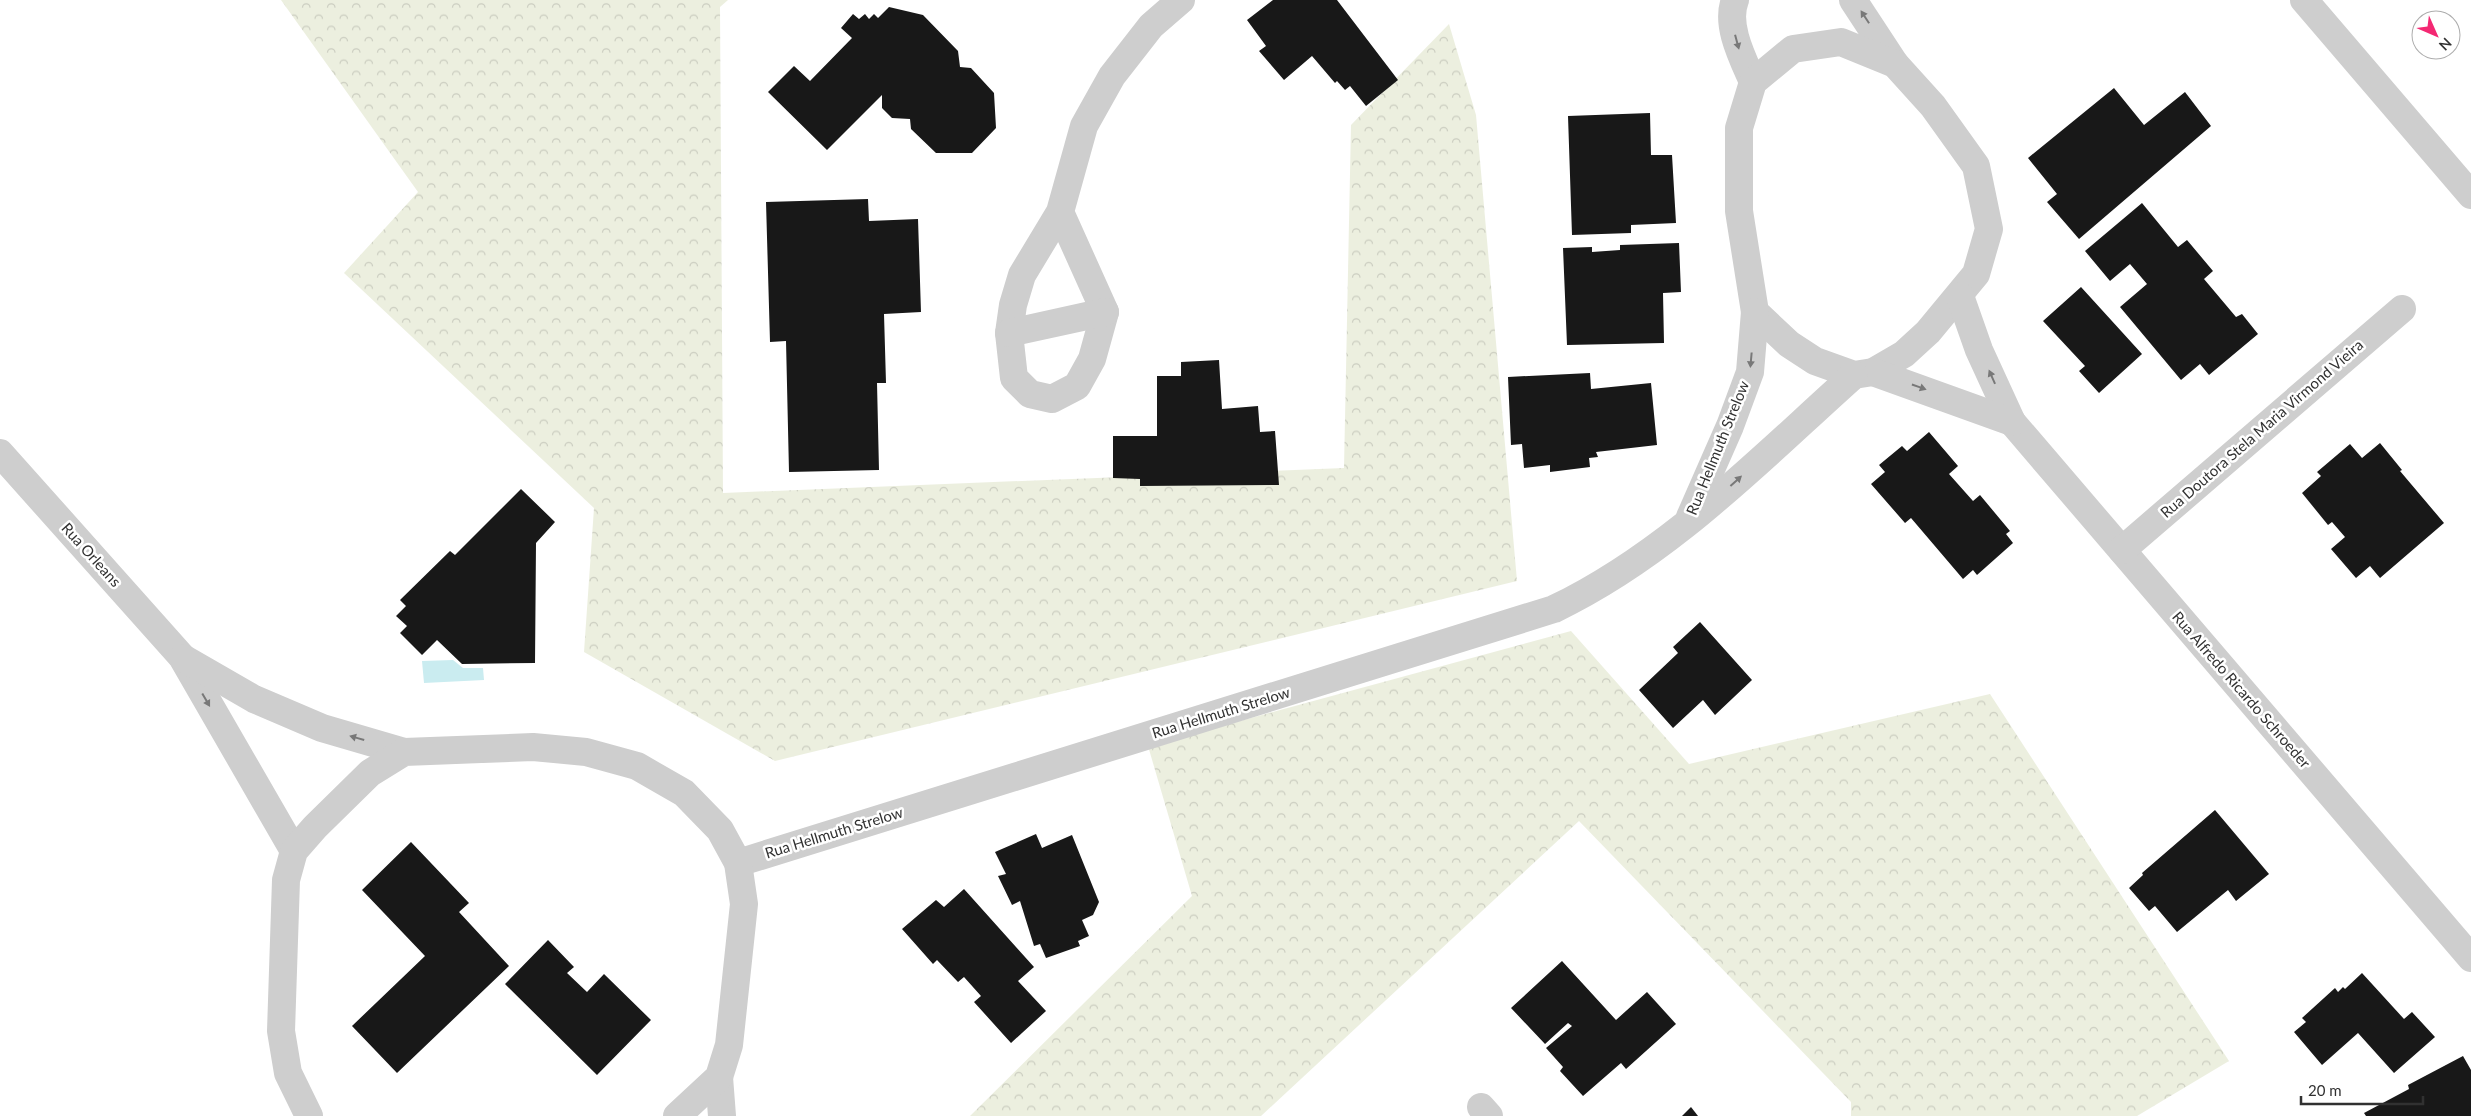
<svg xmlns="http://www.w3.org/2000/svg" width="2471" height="1116" viewBox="0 0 2471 1116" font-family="Lato,sans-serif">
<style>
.forest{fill:url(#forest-crowns)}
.water{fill:#caecf0}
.building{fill:#181818}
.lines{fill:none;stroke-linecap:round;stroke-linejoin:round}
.minor{stroke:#cecece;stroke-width:28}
.oneway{fill:#787878}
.labels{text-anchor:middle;stroke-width:5;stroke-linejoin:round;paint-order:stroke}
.street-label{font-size:15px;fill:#313131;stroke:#fff}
</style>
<defs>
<pattern id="forest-crowns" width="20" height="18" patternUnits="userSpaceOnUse" patternTransform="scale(1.25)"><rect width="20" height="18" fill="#ecefdf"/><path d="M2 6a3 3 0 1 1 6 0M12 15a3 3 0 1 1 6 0" fill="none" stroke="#cbcdc0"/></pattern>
</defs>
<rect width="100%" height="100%" fill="#fff"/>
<g class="forest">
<path d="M 281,0 L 728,0 L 720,7 L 723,493 L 1344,468 L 1351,125 L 1449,24 L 1476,115 L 1517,581 L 775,761 L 584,652 L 594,508 L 344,273 L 418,192 Z"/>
<path d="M 1571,631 L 1689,764 L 1990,694 L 2229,1061 L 2137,1116 L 1851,1116 L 1851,1102 L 1579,821 L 1261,1116 L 970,1116 L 1192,896 L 1148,746 Z"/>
</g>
<path class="water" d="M 453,660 L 463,668 L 483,668 L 484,680 L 424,683 L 422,661 Z"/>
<g class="building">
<path d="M 1273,0 L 1337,0 L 1398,80 L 1366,106 L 1350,86 L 1345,90 L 1337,81 L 1335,83 L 1312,56 L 1284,80 L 1259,51 L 1266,46 L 1247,20 Z"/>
<path d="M 889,7 L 923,15 L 958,51 L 960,67 L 971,68 L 994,93 L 996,128 L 972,153 L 936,153 L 911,129 L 910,119 L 892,118 L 882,108 L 882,95 L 827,150 L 768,92 L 794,66 L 810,81 L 852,38 L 841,28 L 853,14 L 859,19 L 865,14 L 869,19 L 874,14 L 878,18 Z"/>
<path d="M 2114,88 L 2144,125 L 2185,92 L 2211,126 L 2079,239 L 2047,202 L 2057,194 L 2028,158 Z"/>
<path d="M 1650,113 L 1651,155 L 1672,155 L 1676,223 L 1631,225 L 1631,233 L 1572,235 L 1568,116 Z"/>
<path d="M 868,199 L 869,221 L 918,219 L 921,312 L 884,314 L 886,383 L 877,383 L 879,470 L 789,472 L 786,341 L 770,342 L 766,202 Z"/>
<path d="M 2142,203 L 2178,247 L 2187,240 L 2213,271 L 2204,279 L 2236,317 L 2242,314 L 2258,334 L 2209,375 L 2200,364 L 2181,380 L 2120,307 L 2147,284 L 2130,264 L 2110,281 L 2085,251 Z"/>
<path d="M 1679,243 L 1681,292 L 1663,293 L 1664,343 L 1567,345 L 1563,248 L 1592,247 L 1592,252 L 1620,250 L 1620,245 Z"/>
<path d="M 2081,287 L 2142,354 L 2099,393 L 2079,371 L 2085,366 L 2043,321 Z"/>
<path d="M 1219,360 L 1222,409 L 1258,406 L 1260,432 L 1275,431 L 1279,485 L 1140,486 L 1140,479 L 1113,478 L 1113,436 L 1157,436 L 1157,376 L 1181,376 L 1181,362 Z"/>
<path d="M 1590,373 L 1591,389 L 1651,383 L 1657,445 L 1596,452 L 1598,457 L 1589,458 L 1590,467 L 1550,472 L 1550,465 L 1524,468 L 1522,444 L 1511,445 L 1508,377 Z"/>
<path d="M 1929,432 L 1958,466 L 1949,474 L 1973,501 L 1980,495 L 2010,531 L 2006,534 L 2013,543 L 1977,575 L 1973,570 L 1963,579 L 1911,518 L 1905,523 L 1871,484 L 1885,472 L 1879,465 L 1902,446 L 1907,451 Z"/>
<path d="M 2380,443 L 2402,470 L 2400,471 L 2444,523 L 2380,578 L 2370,566 L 2356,578 L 2331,549 L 2345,537 L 2332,522 L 2328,525 L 2302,493 L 2321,476 L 2317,472 L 2350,444 L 2362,458 Z"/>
<path d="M 521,489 L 555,522 L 536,543 L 535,663 L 462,664 L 437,640 L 422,655 L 400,633 L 407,626 L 396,616 L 406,606 L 400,600 L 450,551 L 455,555 Z"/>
<path d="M 1700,622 L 1752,680 L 1715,715 L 1703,700 L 1673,728 L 1639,690 L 1678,653 L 1673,647 Z"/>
<path d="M 2215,810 L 2269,874 L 2236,901 L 2228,890 L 2177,932 L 2155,906 L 2149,911 L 2129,888 L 2143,875 L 2142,873 Z"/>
<path d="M 1036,834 L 1042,848 L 1072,835 L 1099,902 L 1093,915 L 1082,920 L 1089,936 L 1078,941 L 1080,946 L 1046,958 L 1040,944 L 1034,946 L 1020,901 L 1012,905 L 998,876 L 1006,874 L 995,852 Z"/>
<path d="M 411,842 L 469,903 L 459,912 L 509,966 L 397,1073 L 352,1026 L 425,956 L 362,890 Z"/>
<path d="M 964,889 L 1034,967 L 1018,981 L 1046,1011 L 1011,1043 L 974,1002 L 981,996 L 964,977 L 958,982 L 937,960 L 933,964 L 902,929 L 936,900 L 944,907 Z"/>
<path d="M 548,940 L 574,967 L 567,973 L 587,992 L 604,974 L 651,1020 L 597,1075 L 505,984 Z"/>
<path d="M 1562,961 L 1616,1020 L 1647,992 L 1676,1024 L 1626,1069 L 1621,1063 L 1583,1096 L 1560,1071 L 1563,1067 L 1546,1048 L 1572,1026 L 1568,1023 L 1545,1044 L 1511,1008 Z"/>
<path d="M 2362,973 L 2404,1019 L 2412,1012 L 2435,1037 L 2394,1073 L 2358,1033 L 2322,1065 L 2294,1032 L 2306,1022 L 2302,1018 L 2335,988 L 2338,992 L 2343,987 L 2345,989 Z"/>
<path d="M 2463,1056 L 2471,1070 L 2471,1116 L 2366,1116 L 2364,1113 L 2409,1089 L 2408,1085 Z"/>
<path d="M 1691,1107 L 1698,1116 L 1682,1116 Z"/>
</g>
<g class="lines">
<g class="minor">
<path d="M 1735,0 C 1725,25 1743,59 1753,82"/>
<path d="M 1853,0 L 1895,64"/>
<path d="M 2304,0 L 2471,195"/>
<path d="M 1841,42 L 1895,64 L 1933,106 L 1976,166 L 1989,229 L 1976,274 L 1928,332 L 1904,354 L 1873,372 L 1854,375 L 1815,361 L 1789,344 L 1755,312 L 1739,211 L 1739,128 L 1753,82 L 1793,49 Z"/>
<path d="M 1060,212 L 1105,312 L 1092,359 L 1077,386 L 1052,399 L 1030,394 L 1014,378 L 1009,333 L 1013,305 L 1022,275 L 1060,212 L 1084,126 L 1112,76 L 1151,26 L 1181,0"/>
<path d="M 1960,296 L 1979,350 L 2012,422 L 2471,958"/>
<path d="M 1009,333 L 1105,312"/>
<path d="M 1873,372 L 2012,422"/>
<path d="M 0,453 L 182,657 L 294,851"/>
<path d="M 1690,517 L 1730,426 L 1750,372 L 1755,312"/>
<path d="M 2122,550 L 2402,309"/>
<path d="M 183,658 L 254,699 L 322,728 L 404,752"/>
<path d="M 738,863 L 1554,609 C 1669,554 1760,459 1854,375"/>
<path d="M 719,1077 L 722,1116"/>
<path d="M 1481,1107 L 1489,1116"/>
<path d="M 309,1116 L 288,1073 L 281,1031 L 286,880 L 294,851 L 315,827 L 370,773 L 404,752 L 533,747 L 586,752 L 637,766 L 684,793 L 720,830 L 738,863 L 744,904 L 729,1045 L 719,1077 L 677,1116"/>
</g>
</g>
<defs><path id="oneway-solid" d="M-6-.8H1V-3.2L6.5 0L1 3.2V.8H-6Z" transform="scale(1.25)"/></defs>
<g class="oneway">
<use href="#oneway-solid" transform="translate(1865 17) rotate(-123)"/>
<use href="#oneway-solid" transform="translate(1737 42) rotate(75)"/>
<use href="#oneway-solid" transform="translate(1751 360) rotate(95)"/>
<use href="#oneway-solid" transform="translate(1992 377) rotate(-114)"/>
<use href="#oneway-solid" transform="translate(1919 387) rotate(19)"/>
<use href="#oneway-solid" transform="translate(1736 481) rotate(-42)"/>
<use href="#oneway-solid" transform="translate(206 700) rotate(60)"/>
<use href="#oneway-solid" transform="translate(357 738) rotate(-164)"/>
</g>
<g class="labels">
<g class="street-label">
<text transform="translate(2262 429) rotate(-41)" y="5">Rua Doutora Stela Maria Virmond Vieira</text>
<text transform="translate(1718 448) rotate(-68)" y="5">Rua Hellmuth Strelow</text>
<text transform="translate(91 555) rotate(48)" y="5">Rua Orleans</text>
<text transform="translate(2241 690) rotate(49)" y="5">Rua Alfredo Ricardo Schroeder</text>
<text transform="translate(1221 713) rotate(-17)" y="5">Rua Hellmuth Strelow</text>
<text transform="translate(834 833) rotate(-17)" y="5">Rua Hellmuth Strelow</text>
</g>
</g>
<g transform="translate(2436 35) rotate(135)"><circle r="24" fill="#ffffff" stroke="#adadad"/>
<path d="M0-4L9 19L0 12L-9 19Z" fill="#f42873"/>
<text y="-8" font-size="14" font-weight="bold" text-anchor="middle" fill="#313131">N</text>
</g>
<path d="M2301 1096v8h122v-8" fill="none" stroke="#313131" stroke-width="2.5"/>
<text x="2308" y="1096" font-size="15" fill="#313131" stroke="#ffffff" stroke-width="4" paint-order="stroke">20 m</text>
</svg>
